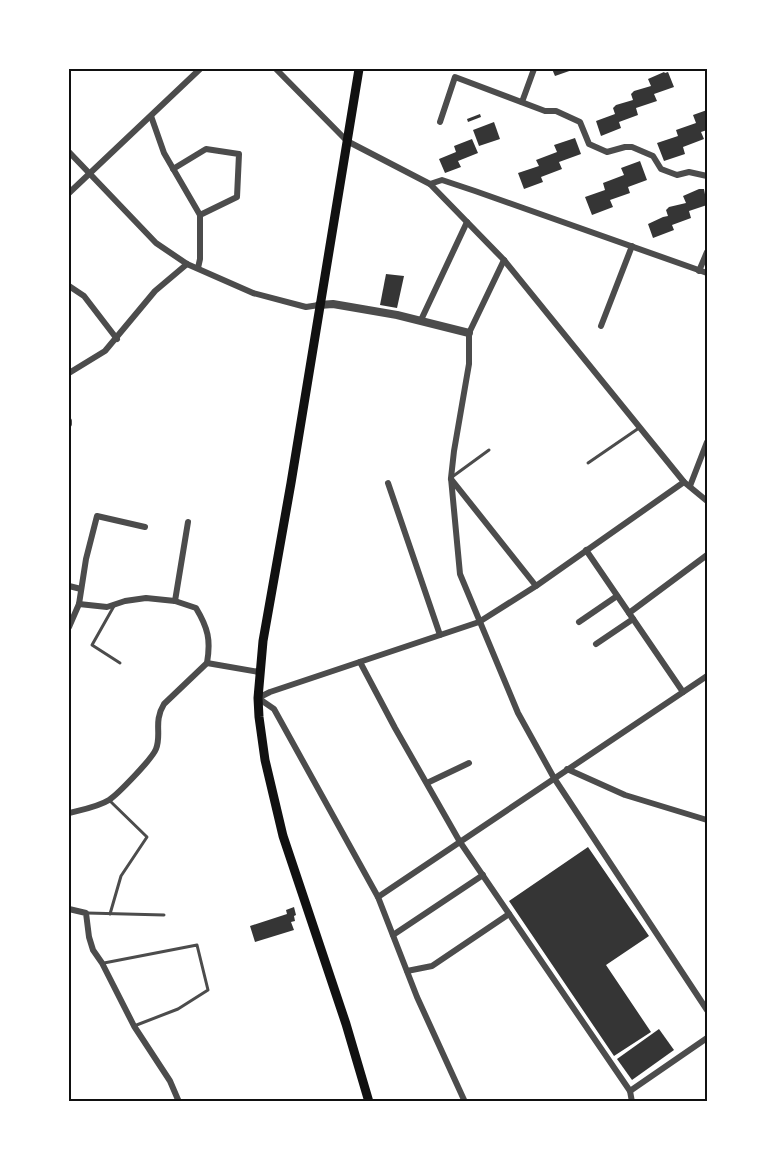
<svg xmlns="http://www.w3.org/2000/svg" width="776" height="1171" viewBox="0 0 776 1171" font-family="'Exo 2',sans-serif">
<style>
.building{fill:#353535}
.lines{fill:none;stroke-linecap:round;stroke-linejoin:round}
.service{stroke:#4c4c4c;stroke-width:3}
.minor{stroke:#4c4c4c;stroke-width:6}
.tertiary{stroke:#4c4c4c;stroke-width:8}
.primary{stroke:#111;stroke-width:9}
.neatline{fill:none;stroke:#111;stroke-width:2}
</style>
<rect width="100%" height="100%" fill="#fff"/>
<g class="building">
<path d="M 552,69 L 575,69 L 555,76 Z"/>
<path d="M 664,72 L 665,73 L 668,72 L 674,87 L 654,94 L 657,101 L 636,108 L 638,115 L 619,122 L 621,128 L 601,136 L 596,121 L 615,114 L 613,108 L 616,105 L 633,100 L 631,94 L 634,91 L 651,86 L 648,79 Z"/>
<path d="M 707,110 L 707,130 L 701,132 L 704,139 L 683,147 L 685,154 L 664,161 L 657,143 L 678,136 L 676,130 L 696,123 L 693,115 Z"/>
<path d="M 480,114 L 481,117 L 468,122 L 467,119 Z"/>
<path d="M 494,122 L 500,139 L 479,146 L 473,130 Z"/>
<path d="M 575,138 L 581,154 L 559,162 L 562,169 L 541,177 L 543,182 L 524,189 L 518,173 L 539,166 L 536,160 L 557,152 L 554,145 Z"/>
<path d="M 472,139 L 478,153 L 458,161 L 461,167 L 445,173 L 439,159 L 456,152 L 454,146 Z"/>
<path d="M 640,161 L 647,180 L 628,187 L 630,193 L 610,200 L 613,207 L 592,215 L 585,197 L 605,190 L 603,183 L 624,175 L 621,168 Z"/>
<path d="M 699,189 L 704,189 L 707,205 L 689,211 L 691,218 L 672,225 L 674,230 L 653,238 L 648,224 L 663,217 L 668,216 L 666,210 L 669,207 L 686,203 L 683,196 Z"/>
<path d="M 386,274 L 404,276 L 397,308 L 380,305 Z"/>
<path d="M 588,847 L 649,936 L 606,965 L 651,1032 L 614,1056 L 509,901 Z"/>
<path d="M 294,907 L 296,915 L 294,916 L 295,921 L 291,922 L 294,930 L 255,942 L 250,926 L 287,914 L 286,910 Z"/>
<path d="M 659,1029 L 674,1050 L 632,1080 L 617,1059 Z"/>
</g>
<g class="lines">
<g class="service">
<path d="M 588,463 L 639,428"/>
<path d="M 452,477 L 489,450"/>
<path d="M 114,606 L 92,645 L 120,663"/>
<path d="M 109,800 L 147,837 L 121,876 L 110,914"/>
<path d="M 87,913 L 164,915"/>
<path d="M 104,963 L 197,945 L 208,990 L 178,1009 L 134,1026"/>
</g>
<g class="minor">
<path d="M 276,69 L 347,141 L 430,184 L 504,260 L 684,482 L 707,501"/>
<path d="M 522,102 L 534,69"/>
<path d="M 151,116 L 164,153 L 200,215 L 200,259 L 198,268"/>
<path d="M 440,122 L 455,77 L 545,111 L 556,111 L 580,122 L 589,144 L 607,152 L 625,147 L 632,147 L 653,156 L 661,169 L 677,175 L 689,172 L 707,176"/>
<path d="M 69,152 L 156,243 L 187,264 L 253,293 L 306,307 L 319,305"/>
<path d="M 173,169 L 206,149 L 239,154 L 237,197 L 200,215"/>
<path d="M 430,184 L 442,180 L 475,191 L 707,273"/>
<path d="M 69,193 L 200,69"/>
<path d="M 504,260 L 469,333 L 469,364 L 454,451 L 451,478 L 460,574 L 518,713 L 554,778 L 707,1010"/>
<path d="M 699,271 L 707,252"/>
<path d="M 69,286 L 84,296 L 117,339"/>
<path d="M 421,320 L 467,222"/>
<path d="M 601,326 L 632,246"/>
<path d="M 69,373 L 105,351 L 155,291 L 187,264"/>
<path d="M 69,421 L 69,424"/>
<path d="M 451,479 L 536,586"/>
<path d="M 388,483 L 440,635"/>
<path d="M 690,486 L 707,442"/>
<path d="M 586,550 L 683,692"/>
<path d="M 69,586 L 81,589"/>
<path d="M 175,601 L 188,522"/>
<path d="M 629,613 L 707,555"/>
<path d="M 579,622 L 617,596"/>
<path d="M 69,627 L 79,604 L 86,559 L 97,516 L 145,527"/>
<path d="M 596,644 L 633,619"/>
<path d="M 360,662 L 395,728 L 460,842 L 630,1091 L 632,1102"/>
<path d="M 207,663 L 259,672"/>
<path d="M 567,769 L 625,795 L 707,820"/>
<path d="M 427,783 L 469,763"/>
<path d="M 69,813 C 81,810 98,807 109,800 C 118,794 152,759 156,749 C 162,734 153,722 164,704 L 207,663 C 211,640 208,628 196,608 L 175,601 L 146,598 L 125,601 L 107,607 L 79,604"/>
<path d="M 378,897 L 707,676"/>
<path d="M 69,909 L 86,913 L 89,937 L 93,950 L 102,963 L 134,1026 L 170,1081 L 179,1102"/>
<path d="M 393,935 L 483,875"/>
<path d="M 407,971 L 432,966 L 509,914"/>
<path d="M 630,1091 L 707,1038"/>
<path d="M 465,1102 L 417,997 L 378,897 L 274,709 L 258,698 L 270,692 L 479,622 L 536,586 L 684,482"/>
</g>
<path class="tertiary" d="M 319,305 L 333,304 L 397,315 L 469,333"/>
<path class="primary" d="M 359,69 L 291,483 L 263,641 L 258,698 L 259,717 L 265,760 L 283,836 L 346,1024 L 369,1102"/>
</g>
<rect width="776" height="1171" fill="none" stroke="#ffffff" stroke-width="141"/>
<rect x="70" y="70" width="636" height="1030" class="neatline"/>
</svg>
